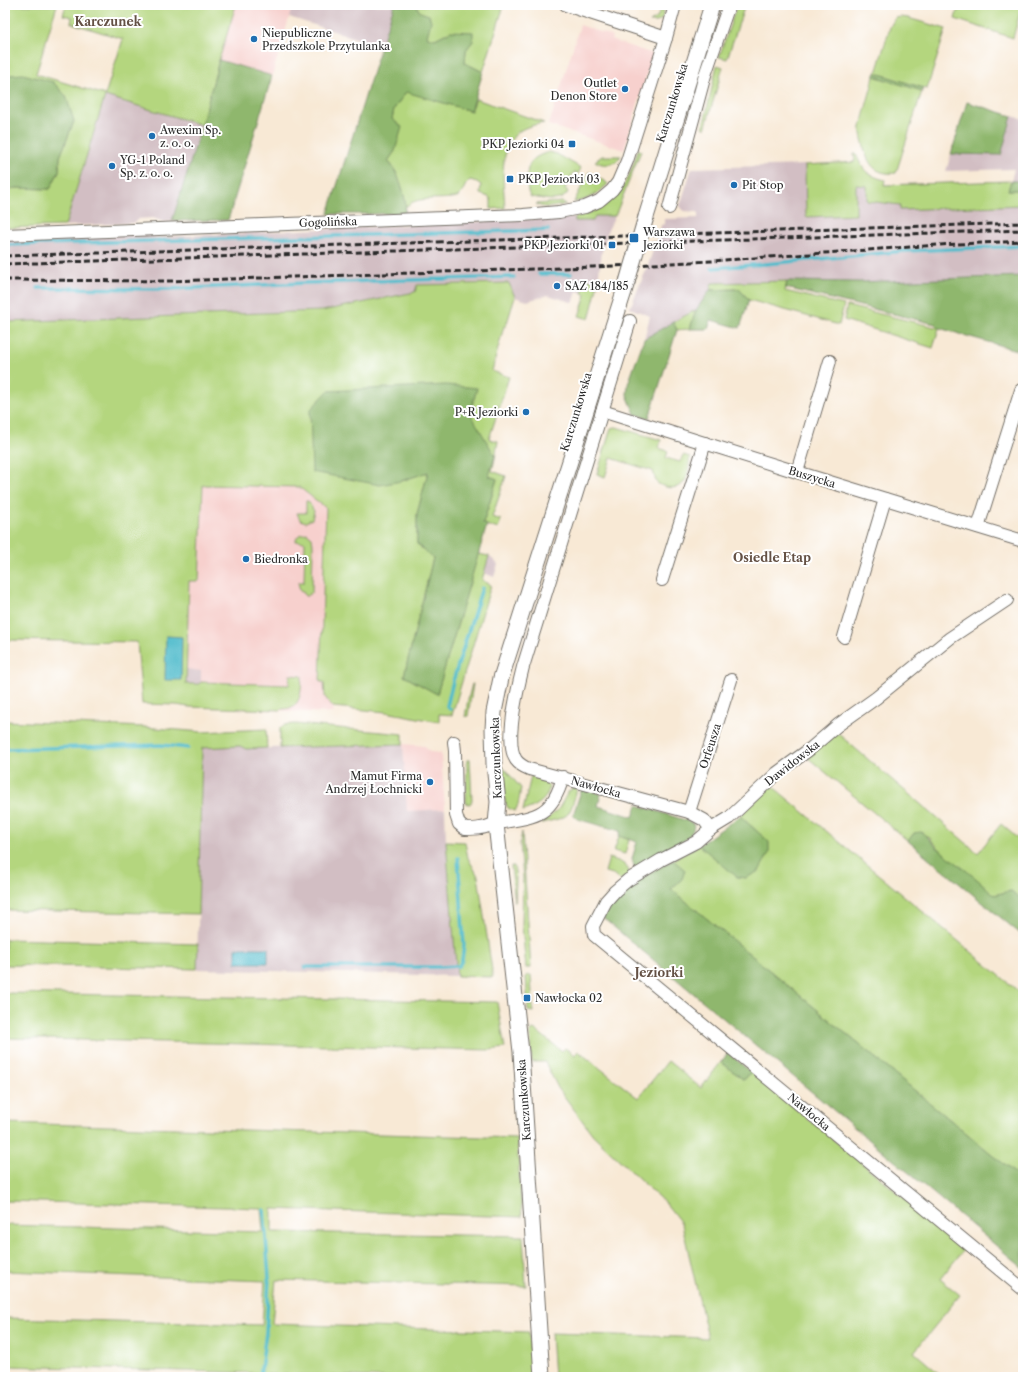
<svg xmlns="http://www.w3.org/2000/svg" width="1028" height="1382" viewBox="0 0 1028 1382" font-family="'Libre Caslon Text',serif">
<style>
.built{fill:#f7d0cd}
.industrial{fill:#d2bec3}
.green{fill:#b4d67e;stroke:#708054}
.forest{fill:#8fb76d;stroke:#5d714c}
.water{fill:#51bccc;stroke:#3e747c}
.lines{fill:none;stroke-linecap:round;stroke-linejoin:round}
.stream{stroke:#51bccc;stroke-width:3.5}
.minor-casing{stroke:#736e66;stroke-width:14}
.tertiary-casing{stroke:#736e66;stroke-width:17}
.minor{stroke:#fff;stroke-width:12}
.tertiary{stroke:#fff;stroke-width:15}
.rail{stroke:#2b2b2b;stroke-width:3;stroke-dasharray:6 3;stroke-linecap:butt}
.tertiary-bridge-casing{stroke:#736e66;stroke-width:17;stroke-linecap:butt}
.tertiary-bridge{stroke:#fff;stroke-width:15}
.poi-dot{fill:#1f6fb2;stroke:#fff;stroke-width:1.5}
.labels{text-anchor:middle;stroke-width:4;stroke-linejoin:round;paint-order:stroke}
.poi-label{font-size:11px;fill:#2b2b2b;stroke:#fff;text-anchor:start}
.street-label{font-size:11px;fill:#2b2b2b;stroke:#fff}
.neighbourhood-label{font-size:12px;font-weight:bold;fill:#645145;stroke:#fff}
</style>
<rect width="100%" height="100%" fill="#fff"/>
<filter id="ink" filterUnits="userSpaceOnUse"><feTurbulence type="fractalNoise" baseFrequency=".025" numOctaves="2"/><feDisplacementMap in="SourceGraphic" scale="8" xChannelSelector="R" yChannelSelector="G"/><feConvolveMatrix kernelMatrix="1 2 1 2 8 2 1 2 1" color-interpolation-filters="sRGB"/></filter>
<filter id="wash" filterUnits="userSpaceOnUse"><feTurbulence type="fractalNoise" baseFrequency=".012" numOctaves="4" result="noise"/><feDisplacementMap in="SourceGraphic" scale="16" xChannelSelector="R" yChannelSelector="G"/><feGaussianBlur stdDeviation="0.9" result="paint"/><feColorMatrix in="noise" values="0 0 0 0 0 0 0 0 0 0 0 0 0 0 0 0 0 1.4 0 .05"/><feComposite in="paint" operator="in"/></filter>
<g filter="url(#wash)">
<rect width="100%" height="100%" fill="#f8e9d5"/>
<g class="built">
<path d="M 236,5 L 293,5 L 272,76 L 219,60 Z"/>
<path d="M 580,25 L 612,36 L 611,40 L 653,54 L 624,150 L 549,125 Z"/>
<path d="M 189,485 L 299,487 L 326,508 L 320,682 L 324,682 L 325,697 L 333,707 L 333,713 L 189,707 L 176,705 Z"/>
<path d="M 403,744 L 425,746 L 430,752 L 441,753 L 445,809 L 406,812 Z"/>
</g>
<g class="industrial">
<path d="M 293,5 L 394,5 L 380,46 L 289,17 Z"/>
<path d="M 105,95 L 202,125 L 172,221 L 164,222 L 153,218 L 138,219 L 134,223 L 65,226 Z"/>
<path d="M 1012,116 L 1023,119 L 1023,276 L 860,282 L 787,281 L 713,283 L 710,290 L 696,310 L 644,339 L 650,316 L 630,308 L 648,265 L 660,230 L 661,225 L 664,224 L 664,219 L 698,218 L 698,212 L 684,211 L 680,206 L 692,168 L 805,165 L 806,217 L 856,215 L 855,185 L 1011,181 L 1014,169 L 946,171 L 951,154 L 1001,155 Z"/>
<path d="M 595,216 L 615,216 L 608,230 L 602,252 L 598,280 L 586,280 L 582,293 L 577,291 L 574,301 L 571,302 L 548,295 L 527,301 L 515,297 L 509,283 L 417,285 L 415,292 L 322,311 L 5,322 L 5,239 L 149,233 L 156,237 L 575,217 L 575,221 L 593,221 Z"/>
<path d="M 489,556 L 498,564 L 494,577 L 484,573 Z"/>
<path d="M 187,669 L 201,671 L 201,682 L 199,684 L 186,684 Z"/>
<path d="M 403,744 L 407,811 L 445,809 L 446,841 L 457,976 L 197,969 L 202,748 L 240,746 L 246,749 L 272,748 Z"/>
</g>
<g class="green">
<path d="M 5,5 L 57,5 L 36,74 L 105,95 L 123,39 L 71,23 L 72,17 L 63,15 L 66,5 L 236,5 L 219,60 L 202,125 L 105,96 L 65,226 L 5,228 L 5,191 L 15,188 L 50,189 L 59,171 L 60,157 L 74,121 L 9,75 L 5,76 Z"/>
<path d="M 416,5 L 504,5 L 483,72 L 465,63 L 466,50 L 473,41 L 451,31 L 435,39 L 427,37 L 428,29 Z"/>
<path d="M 662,5 L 665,5 L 662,19 L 657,22 L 650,22 L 657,18 Z"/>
<path d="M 737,5 L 745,5 L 727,59 L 719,57 Z"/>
<path d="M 959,5 L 1022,5 L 1013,38 L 955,19 Z"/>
<path d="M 901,17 L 908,18 L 946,29 L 927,89 L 876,73 L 890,27 L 895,18 Z"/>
<path d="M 717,65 L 723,67 L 705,129 L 703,127 Z"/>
<path d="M 874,76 L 922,91 L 896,173 C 876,175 869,166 864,148 C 863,141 860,134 861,127 C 864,111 871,92 874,76 Z"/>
<path d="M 406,91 L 471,111 L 476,99 L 544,123 C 534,125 522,127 515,135 C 498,154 504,186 505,208 L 491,209 L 491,200 L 489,197 L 480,194 L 481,185 L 477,182 L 470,180 C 463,185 464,194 457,197 C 443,201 416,195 406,207 C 403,191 400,173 388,161 L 395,151 L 392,119 L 394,109 Z"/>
<path d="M 638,149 L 641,151 L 615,216 L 595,216 L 593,221 L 575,221 L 575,217 C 614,209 628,186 638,149 Z"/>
<path d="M 549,152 L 557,154 L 581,168 L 578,174 L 574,172 L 565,188 L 568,192 C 561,205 542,198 531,197 C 527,193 528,188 527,182 C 526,163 532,157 549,152 Z"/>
<path d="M 854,154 L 856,154 C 863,171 867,175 885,180 L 884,185 L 1011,181 L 1008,190 L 1023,190 L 1023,205 L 900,210 L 900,205 L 867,201 L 867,186 L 856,185 L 856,215 L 806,217 L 805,165 L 855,162 Z"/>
<path d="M 602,156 L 621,156 C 615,165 604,167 595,161 Z"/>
<path d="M 589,172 L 606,182 L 608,184 C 598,193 587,201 574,202 Z"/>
<path d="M 562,202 L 566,204 C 556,206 545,210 536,204 Z"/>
<path d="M 586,280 L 598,280 L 596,292 L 589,319 L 579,316 L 586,295 L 582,293 Z"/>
<path d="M 787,281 L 785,291 L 844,305 L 839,325 L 749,300 L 739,289 L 710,290 L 712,283 Z"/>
<path d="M 509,283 L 515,297 L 506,326 L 504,326 L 492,371 L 509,377 L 489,439 L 498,441 C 496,452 495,461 492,471 L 506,476 L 492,517 L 501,520 L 498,529 L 483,524 L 497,479 L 489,476 L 470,413 L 477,388 L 401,481 L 428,472 L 417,514 L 417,544 L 433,558 L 404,676 L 437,694 L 478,554 L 489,556 L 482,580 L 491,585 L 452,715 L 439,714 L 439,722 L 386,712 L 333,707 L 325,697 L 324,682 L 320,682 L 326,508 L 299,487 L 203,485 L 199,581 L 189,581 L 186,684 L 199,684 L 201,682 L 289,685 L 290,675 L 302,676 C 301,691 302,709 282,709 L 281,710 L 189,707 L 176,705 L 142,704 L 137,642 L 5,640 L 5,322 L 322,311 L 415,292 L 417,285 Z"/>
<path d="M 847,306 L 939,328 L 933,348 L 844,320 Z"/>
<path d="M 696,310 L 690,329 L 677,330 L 673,322 Z"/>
<path d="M 616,427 L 661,440 L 658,448 L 668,451 L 666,458 L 680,462 L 683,455 L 690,457 C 689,463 689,470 687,476 C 683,491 666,490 656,482 L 653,471 L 611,458 L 605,477 L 597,474 L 611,428 Z"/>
<path d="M 306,501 L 308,501 L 314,511 L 312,519 L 306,522 L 300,520 L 297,513 L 306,513 Z"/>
<path d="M 307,533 L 312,537 L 313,545 L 312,592 L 307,596 L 305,596 L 304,593 L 300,591 L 298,582 L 304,582 L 305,542 L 296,541 C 296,535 302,534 307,533 Z"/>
<path d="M 472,684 L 473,684 L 468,716 L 465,717 L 468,699 Z"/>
<path d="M 5,721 L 144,727 L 202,732 L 266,729 L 267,748 L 246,749 L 240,746 L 202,748 L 198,914 L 5,910 Z"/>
<path d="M 296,724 L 403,734 L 403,744 L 280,748 L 280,728 L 284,725 Z"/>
<path d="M 836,732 L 978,853 L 1001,824 L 1023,843 L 1023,900 L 1011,891 L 994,895 C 974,874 946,860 928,836 L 914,833 L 908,841 L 807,757 Z"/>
<path d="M 470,759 L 472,801 L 470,804 L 466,803 L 466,801 L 467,760 Z"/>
<path d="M 502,766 L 521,788 L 518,805 L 515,811 L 508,808 L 505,802 Z"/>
<path d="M 531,776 L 544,781 L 549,786 C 549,800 535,807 523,811 Z"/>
<path d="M 771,785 L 1023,995 L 1023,1180 L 671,889 L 682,879 L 673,860 L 699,845 L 769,842 L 740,816 Z"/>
<path d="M 575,787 L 577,790 C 568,818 572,816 542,823 L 558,810 L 568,792 Z"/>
<path d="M 522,832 L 531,968 L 526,968 L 522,926 L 523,877 L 520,843 Z"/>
<path d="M 619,836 L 629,840 L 625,854 L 614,851 Z"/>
<path d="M 446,841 L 465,842 L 468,858 L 478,876 L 493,977 L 457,976 Z"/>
<path d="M 609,858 C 618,861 625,862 629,871 L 627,877 L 620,880 L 613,874 L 605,872 Z"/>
<path d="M 511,866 L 514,866 L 516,878 L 515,902 Z"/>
<path d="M 5,939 L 198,944 L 197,969 L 5,965 Z"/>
<path d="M 531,975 L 533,1012 L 528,1011 L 526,976 Z"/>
<path d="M 5,993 L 497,1002 L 505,1048 L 489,1050 L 5,1038 Z"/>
<path d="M 534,1029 L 562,1051 L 565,1048 L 575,1055 L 578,1051 L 638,1098 L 668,1061 L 701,1088 L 721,1062 L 744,1080 L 751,1072 L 965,1248 L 940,1279 L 960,1295 L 914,1352 L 943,1377 L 554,1377 L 551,1333 L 708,1338 L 682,1224 L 667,1205 L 593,1135 L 558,1088 L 545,1062 L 532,1062 L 530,1032 Z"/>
<path d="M 5,1123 L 517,1138 L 522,1217 L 272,1209 L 272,1232 L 523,1236 L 526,1286 L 276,1280 L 272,1324 L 529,1332 L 531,1377 L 384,1377 L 267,1374 L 266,1377 L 257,1377 L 257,1373 L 5,1366 L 5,1318 L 262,1325 L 265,1281 L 5,1271 L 5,1225 L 263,1232 L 261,1208 L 5,1201 Z"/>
</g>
<g class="forest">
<path d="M 394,5 L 416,5 L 420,12 L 429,15 L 431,21 L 427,37 L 435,39 L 451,31 L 473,32 L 473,41 L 466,50 L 465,63 L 483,72 L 471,111 L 406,92 L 394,109 L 392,119 L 402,127 L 395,151 L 388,161 C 398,172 408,198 405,213 L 371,214 L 328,214 Z"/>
<path d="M 219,60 L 272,76 L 228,220 L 172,221 L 202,125 Z"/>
<path d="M 876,73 L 923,88 L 922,91 L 874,76 Z"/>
<path d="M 23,74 L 53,82 L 66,96 L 74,121 L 60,157 L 59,171 L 50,189 L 15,188 L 5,191 L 5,76 L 9,75 Z"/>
<path d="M 967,102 L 1012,116 L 1001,155 L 951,154 Z"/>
<path d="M 1011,181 L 1023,181 L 1023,190 L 1008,190 Z"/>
<path d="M 1023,276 L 1023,352 L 939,328 L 935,324 L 786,288 L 787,281 L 860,282 Z"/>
<path d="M 739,289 L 749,300 L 740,328 L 711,320 L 708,329 L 690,329 L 696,310 L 710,290 Z"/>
<path d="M 673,322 L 677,330 L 649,418 L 635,414 L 627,395 L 628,384 L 644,339 Z"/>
<path d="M 446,385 L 477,388 L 470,413 L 495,456 L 489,476 L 497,479 L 483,523 L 487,525 L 437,694 L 404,676 L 433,558 L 417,544 L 417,514 L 428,472 L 401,481 L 380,485 L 312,472 L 310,410 L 328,391 Z"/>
<path d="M 582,788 L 601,794 L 598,806 L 633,817 L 637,805 L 691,822 L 694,825 L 693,830 L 691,834 L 685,840 L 638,868 L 634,866 L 632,859 L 637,842 L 619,836 L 620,831 L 577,819 L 573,815 Z"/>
<path d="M 740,816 L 769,842 L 769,853 L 759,871 L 746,878 L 737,877 L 699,845 Z"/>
<path d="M 921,832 C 929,837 932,844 939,849 C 958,865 978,878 994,895 L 1011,891 L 1023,900 L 1023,936 L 908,841 L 914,833 Z"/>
<path d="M 673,860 L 685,870 L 682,879 L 671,889 L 1023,1180 L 1023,1268 L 603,918 C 606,913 609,907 613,902 C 629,884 653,871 673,860 Z"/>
<path d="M 728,1053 L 751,1072 L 744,1080 L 721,1062 Z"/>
</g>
<g class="water">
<path d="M 166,636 L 182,637 L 181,680 L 165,680 Z"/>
<rect x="236" y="948" width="32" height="15"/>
</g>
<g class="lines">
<g class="stream">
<path d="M 5,245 L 548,230"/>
<path d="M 712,268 L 765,264 L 905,251 L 1023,246"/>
<path d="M 539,274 L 571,274"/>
<path d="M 38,288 L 169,289 L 305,283 L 514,277"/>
<path d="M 450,709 L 447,706 L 453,681 L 482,588"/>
<path d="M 5,749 L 162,745 L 188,748"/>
<path d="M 305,967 L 438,967 L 459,966 L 462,960 L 464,945 L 458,858"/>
<path d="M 260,1377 L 266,1332 L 269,1278 L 264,1210"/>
</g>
</g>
</g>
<g filter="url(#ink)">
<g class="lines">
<g class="minor-casing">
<g id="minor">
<path d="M 566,5 L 666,38"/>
<path d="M 669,208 L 705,75 L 729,5"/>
<path d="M 5,235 L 523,215 L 559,212 L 585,207 L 599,201 L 612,190 L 618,182 L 627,161 L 666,38 L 675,5"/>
<path d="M 630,321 L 523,667 C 518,687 504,742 516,760 C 519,764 524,767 529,769 L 689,812 L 704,820 L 711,829"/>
<path d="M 602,411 L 797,472 L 1023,541"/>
<path d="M 797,472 L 830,361"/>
<path d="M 978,527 L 1021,390"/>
<path d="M 662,580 L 705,443"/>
<path d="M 1007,600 L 950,638 L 876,698 L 838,725 L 810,749 L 777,773 L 729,818 L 711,829 L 696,842 L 661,860 L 628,880 L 615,891 L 606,901 L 593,926 L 594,935 L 1023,1289"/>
<path d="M 844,637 L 885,499"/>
<path d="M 454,742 L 455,751 L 456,815 L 459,824 L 465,829 C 470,829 475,829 480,828 C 486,828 492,824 498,823 C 535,817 552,817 563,777"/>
<path d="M 689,812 L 731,680"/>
</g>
</g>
<g class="tertiary-casing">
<g id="tertiary">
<path d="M 646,217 L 712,5"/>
<path d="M 542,1377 L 521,1052 L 496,824 L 498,802 L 494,764 L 493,729 L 494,712 L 501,678 L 627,282"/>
</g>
</g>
<use href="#minor" class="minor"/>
<use href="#tertiary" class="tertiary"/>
<g class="rail">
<path d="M 5,256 L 1023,223"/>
<path d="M 5,264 L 1023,230"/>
<path d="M 5,280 L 170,281 L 593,267 L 711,261 L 938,245 L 1023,241"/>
</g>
<g class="tertiary-bridge-casing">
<path id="tertiary-bridge" d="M 627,282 L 646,217"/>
</g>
<use href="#tertiary-bridge" class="tertiary-bridge"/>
</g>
</g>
<g class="poi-dot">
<circle cx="254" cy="39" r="4"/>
<circle cx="625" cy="89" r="4"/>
<circle cx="152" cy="136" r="4"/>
<rect x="568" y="140" width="8" height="8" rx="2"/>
<circle cx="112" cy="166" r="4"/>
<rect x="506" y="175" width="8" height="8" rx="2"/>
<circle cx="734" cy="185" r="4"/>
<rect x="629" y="233" width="10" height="10" rx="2"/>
<rect x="608" y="241" width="8" height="8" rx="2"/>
<circle cx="557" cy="286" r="4"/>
<circle cx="526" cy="412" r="4"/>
<circle cx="246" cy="559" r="4"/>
<circle cx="430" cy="782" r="4"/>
<rect x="523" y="994" width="8" height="8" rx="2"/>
</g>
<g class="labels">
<g class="poi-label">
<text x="262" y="37">Niepubliczne<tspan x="262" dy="13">Przedszkole Przytulanka</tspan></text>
<text x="617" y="87" text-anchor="end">Outlet<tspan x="617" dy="13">Denon Store</tspan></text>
<text x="160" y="134">Awexim Sp.<tspan x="160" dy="13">z. o. o.</tspan></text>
<text x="564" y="148" text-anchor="end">PKP Jeziorki 04</text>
<text x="120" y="164">YG-1 Poland<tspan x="120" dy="13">Sp. z. o. o.</tspan></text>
<text x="518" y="183">PKP Jeziorki 03</text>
<text x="742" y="189">Pit Stop</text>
<text x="643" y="236">Warszawa<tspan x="643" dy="13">Jeziorki</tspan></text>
<text x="604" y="249" text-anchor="end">PKP Jeziorki 01</text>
<text x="565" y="290">SAZ 184/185</text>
<text x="518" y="416" text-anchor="end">P+R Jeziorki</text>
<text x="254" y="563">Biedronka</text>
<text x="422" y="780" text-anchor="end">Mamut Firma<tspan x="422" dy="13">Andrzej Łochnicki</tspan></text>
<text x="535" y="1002">Nawłocka 02</text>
</g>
<g class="street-label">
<text transform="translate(672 103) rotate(-73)" y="4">Karczunkowska</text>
<text transform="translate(328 222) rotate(-2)" y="4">Gogolińska</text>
<text transform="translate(576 412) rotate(-73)" y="4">Karczunkowska</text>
<text transform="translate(812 477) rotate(17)" y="4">Buszycka</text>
<text transform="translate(710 746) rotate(-72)" y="4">Orfeusza</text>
<text transform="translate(496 758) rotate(-92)" y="4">Karczunkowska</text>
<text transform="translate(792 763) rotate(-38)" y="4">Dawidowska</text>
<text transform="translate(596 787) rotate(16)" y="4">Nawłocka</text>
<text transform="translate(524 1100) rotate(-94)" y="4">Karczunkowska</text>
<text transform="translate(809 1112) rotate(40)" y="4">Nawłocka</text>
</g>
<g class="neighbourhood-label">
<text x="108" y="26">Karczunek</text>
<text x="772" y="562">Osiedle Etap</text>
<text x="659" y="977">Jeziorki</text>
</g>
</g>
<rect width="1028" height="1382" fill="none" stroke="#fff" stroke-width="20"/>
</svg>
